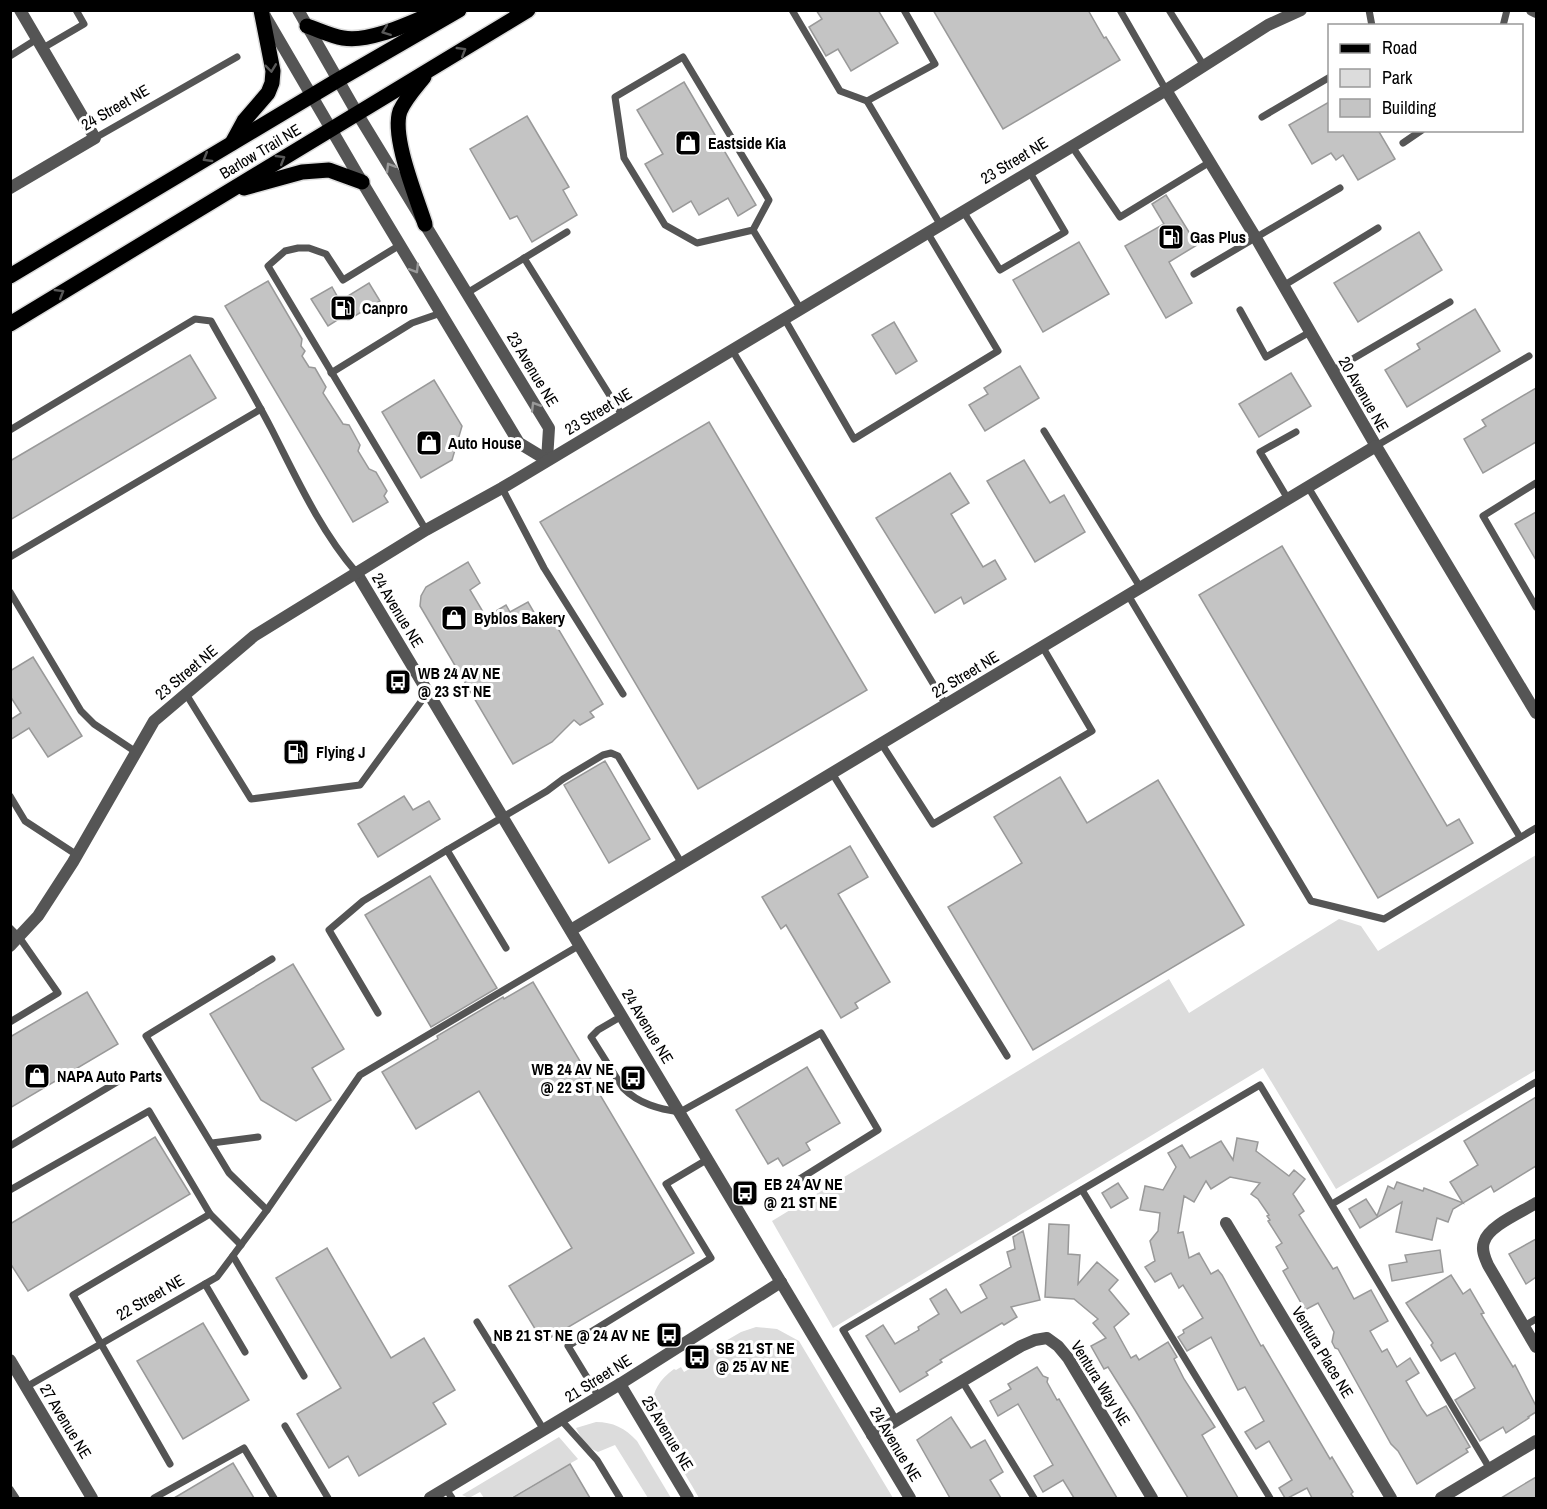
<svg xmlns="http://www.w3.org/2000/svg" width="1547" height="1509" viewBox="0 0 1547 1509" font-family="'Archivo Narrow',sans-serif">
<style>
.green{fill:#dcdcdc}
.building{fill:#c4c4c4;stroke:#999;stroke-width:1.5}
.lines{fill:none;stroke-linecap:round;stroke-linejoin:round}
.primary-casing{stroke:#dbdbdb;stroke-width:18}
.service{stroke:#555;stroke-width:7}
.minor{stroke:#555;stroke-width:12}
.tertiary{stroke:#555;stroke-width:12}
.primary{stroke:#000;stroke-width:15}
.oneway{stroke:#595959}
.oneway2{stroke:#999}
.labels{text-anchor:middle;stroke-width:6;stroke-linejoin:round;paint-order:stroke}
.street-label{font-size:16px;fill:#000;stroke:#fff}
.poi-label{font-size:16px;font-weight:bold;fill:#000;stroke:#fff;text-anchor:start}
</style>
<rect width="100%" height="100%" fill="#fff"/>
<g class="green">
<path d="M 1536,855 L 1536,1070 L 1336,1189 L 1263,1068 L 833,1328 L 772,1221 L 1169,979 L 1189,1013 L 1339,919 L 1361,926 L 1378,951 Z"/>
<path d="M 756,1327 L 777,1329 L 799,1341 L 893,1498 L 699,1498 C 691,1484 682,1469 673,1454 C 655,1424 638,1395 674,1369 L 676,1370 L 681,1367 L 684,1372 L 691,1368 L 688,1363 L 741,1332 Z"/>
<path d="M 596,1422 C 613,1422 625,1428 637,1441 L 671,1498 L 648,1498 L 615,1445 L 598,1452 C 586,1447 581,1438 576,1428 Z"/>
<path d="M 559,1437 L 578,1459 L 510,1498 L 484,1498 L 480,1492 L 469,1498 L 462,1495 Z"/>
</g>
<g class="building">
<path d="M 816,10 L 878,10 L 898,43 L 851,71 L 838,49 L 826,56 L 809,27 L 822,19 Z"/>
<path d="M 933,10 L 1088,10 L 1104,38 L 1106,37 L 1120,60 L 1003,129 Z"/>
<path d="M 684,82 L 756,205 L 738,216 L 728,198 L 699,215 L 691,201 L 673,212 L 645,164 L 663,154 L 637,110 Z"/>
<path d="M 1329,102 L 1329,130 L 1378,130 L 1395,159 L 1358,180 L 1343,155 L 1336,160 L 1331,153 L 1312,164 L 1289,125 Z"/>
<path d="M 527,116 L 569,187 L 563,190 L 577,215 L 532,242 L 517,216 L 510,219 L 470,149 Z"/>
<path d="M 1166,195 L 1197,245 L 1169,262 L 1192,303 L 1166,318 L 1125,246 L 1164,224 L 1152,204 Z"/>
<path d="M 1419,232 L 1442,270 L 1358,322 L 1334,283 Z"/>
<path d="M 1079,242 L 1109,294 L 1043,332 L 1013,280 Z"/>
<path d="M 268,281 L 302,339 L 301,346 L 305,351 L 302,356 L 309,367 L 315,368 L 326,387 L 323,393 L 343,424 L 349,425 L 360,445 L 358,451 L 369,469 L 376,472 L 387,491 L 384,496 L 388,502 L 353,522 L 225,306 Z"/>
<path d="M 369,283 L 380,301 L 348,320 L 345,315 L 328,326 L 311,299 L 332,287 L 340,301 Z"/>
<path d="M 1475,309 L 1500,351 L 1407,407 L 1385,370 L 1420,349 L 1417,344 Z"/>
<path d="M 894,322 L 917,361 L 896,374 L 872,335 Z"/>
<path d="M 190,355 L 216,398 L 10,520 L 10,461 Z"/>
<path d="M 1020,366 L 1039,398 L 985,431 L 969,405 L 988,394 L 984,388 Z"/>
<path d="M 1291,373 L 1311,406 L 1259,437 L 1239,404 Z"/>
<path d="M 434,380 L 462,426 L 452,460 L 421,478 L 382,412 Z"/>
<path d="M 1536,388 L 1536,442 L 1483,473 L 1464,439 L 1486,426 L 1482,420 Z"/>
<path d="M 709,422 L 867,690 L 698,789 L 540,522 Z"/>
<path d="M 1024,460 L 1050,503 L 1064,495 L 1085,532 L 1035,562 L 987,481 Z"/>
<path d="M 950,473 L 969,503 L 951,514 L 983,567 L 995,560 L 1006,579 L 964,604 L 961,597 L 935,613 L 876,518 Z"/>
<path d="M 1536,512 L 1536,560 L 1515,524 Z"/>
<path d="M 1282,546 L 1447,826 L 1459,819 L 1473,843 L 1378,898 L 1199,595 Z"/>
<path d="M 468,562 L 480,583 L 470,590 L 486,617 L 506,605 L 510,612 L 528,602 L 539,621 L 550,615 L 603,704 L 590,712 L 594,717 L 580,725 L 574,720 L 552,742 L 513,764 L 420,606 L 421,596 L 426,587 Z"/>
<path d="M 33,657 L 82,736 L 48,757 L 29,728 L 10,740 L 10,720 L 21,713 L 10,696 L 10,671 Z"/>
<path d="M 605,761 L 650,839 L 609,863 L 564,785 Z"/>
<path d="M 1060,777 L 1087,823 L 1158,780 L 1244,925 L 1033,1050 L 948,907 L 1022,863 L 994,817 Z"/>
<path d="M 404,796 L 413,810 L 429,801 L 440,819 L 378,857 L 358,824 Z"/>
<path d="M 850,846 L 868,877 L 838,894 L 890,982 L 855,1003 L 858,1008 L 841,1018 L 786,925 L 781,929 L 762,897 Z"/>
<path d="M 430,876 L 497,988 L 431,1027 L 365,915 Z"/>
<path d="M 293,964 L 344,1049 L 312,1068 L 331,1100 L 296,1121 L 261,1100 L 210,1014 Z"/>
<path d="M 533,982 L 694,1253 L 543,1342 L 509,1286 L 572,1248 L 479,1091 L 416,1129 L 382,1072 L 438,1039 L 437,1036 L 503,997 L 504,999 Z"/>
<path d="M 87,992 L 118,1044 L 10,1108 L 10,1037 Z"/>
<path d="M 807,1067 L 840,1123 L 806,1143 L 810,1150 L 783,1166 L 778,1158 L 768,1164 L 736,1110 Z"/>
<path d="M 1536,1097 L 1536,1166 L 1494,1192 L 1491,1186 L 1453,1209 L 1448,1222 L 1437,1218 L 1432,1240 L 1396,1232 L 1402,1202 L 1360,1228 L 1349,1209 L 1366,1199 L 1377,1216 L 1388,1186 L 1394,1189 L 1397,1182 L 1423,1191 L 1424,1188 L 1463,1203 L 1450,1182 L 1478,1165 L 1464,1141 Z"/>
<path d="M 155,1137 L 190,1194 L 28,1291 L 10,1263 L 10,1224 Z"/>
<path d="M 1237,1138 L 1258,1142 L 1256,1151 L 1289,1176 L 1294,1170 L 1305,1179 L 1293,1194 L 1304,1211 L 1299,1215 L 1333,1269 L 1337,1267 L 1354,1299 L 1371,1290 L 1388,1321 L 1370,1331 L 1382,1352 L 1387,1349 L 1397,1367 L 1410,1358 L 1419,1373 L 1406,1381 L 1422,1409 L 1427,1416 L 1446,1406 L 1470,1447 L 1466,1449 L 1468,1452 L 1417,1484 L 1398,1451 L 1391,1444 L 1338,1349 L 1335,1348 L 1332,1342 L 1334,1332 L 1318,1303 L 1305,1310 L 1283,1271 L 1288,1268 L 1276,1247 L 1282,1243 L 1268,1221 L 1270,1220 L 1267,1216 L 1269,1215 L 1258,1199 L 1251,1194 L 1260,1183 L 1230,1177 L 1211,1189 L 1206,1181 L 1194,1202 L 1184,1196 L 1178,1233 L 1183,1232 L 1189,1258 L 1199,1253 L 1211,1274 L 1218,1270 L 1222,1275 L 1261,1346 L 1263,1345 L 1330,1459 L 1332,1457 L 1353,1492 L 1351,1494 L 1354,1498 L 1312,1498 L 1307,1488 L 1288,1498 L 1285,1498 L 1279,1488 L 1292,1480 L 1269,1441 L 1256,1449 L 1245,1432 L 1264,1421 L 1245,1387 L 1238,1390 L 1211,1337 L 1187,1351 L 1178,1337 L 1184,1333 L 1183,1330 L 1203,1318 L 1183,1285 L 1179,1288 L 1171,1273 L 1155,1282 L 1145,1267 L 1155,1261 L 1150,1241 L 1158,1231 L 1160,1213 L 1140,1210 L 1145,1186 L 1163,1190 L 1176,1167 L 1168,1153 L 1182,1145 L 1190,1158 L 1221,1141 L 1233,1160 Z"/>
<path d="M 1118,1183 L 1128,1198 L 1111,1208 L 1102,1193 Z"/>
<path d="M 1049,1224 L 1069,1225 L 1068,1254 L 1080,1255 L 1078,1284 L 1097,1262 L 1118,1280 L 1109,1290 L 1129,1314 L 1114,1327 L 1131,1358 L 1136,1355 L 1139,1360 L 1168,1342 L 1177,1357 L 1174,1359 L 1184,1379 L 1215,1427 L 1202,1435 L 1238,1498 L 1188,1498 L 1135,1410 L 1108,1367 L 1104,1369 L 1091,1346 L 1106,1338 L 1093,1323 L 1098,1319 L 1074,1299 L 1045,1297 Z"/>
<path d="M 1023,1231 L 1040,1300 L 1011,1307 L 1017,1317 L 1004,1325 L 1002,1323 L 940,1360 L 942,1362 L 926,1372 L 928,1375 L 900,1392 L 866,1336 L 883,1325 L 895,1344 L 919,1330 L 918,1327 L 939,1314 L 930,1299 L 946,1289 L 961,1313 L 987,1298 L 980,1285 L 1011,1267 L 1007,1252 L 1015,1249 L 1013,1237 Z"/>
<path d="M 1536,1239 L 1536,1277 L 1526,1284 L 1509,1254 Z"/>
<path d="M 327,1248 L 391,1358 L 424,1338 L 455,1390 L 433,1403 L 446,1424 L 359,1476 L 348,1456 L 329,1468 L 297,1414 L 341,1388 L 276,1278 Z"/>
<path d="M 1440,1250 L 1443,1272 L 1392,1281 L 1389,1265 L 1407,1262 L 1405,1255 Z"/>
<path d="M 1451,1275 L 1463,1294 L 1470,1289 L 1484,1313 L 1481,1314 L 1513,1367 L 1515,1365 L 1536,1406 L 1536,1412 L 1528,1417 L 1529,1418 L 1506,1433 L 1503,1427 L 1480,1441 L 1455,1400 L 1475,1388 L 1455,1353 L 1441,1361 L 1431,1345 L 1433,1343 L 1406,1303 Z"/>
<path d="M 203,1323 L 249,1400 L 183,1439 L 137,1361 Z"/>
<path d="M 1037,1367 L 1043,1376 L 1048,1378 L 1047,1382 L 1057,1400 L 1059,1399 L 1117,1498 L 1074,1498 L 1063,1480 L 1043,1492 L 1034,1476 L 1053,1465 L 1034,1432 L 1018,1404 L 998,1416 L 990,1401 L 1011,1389 L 1008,1384 Z"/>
<path d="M 951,1417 L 971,1448 L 985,1440 L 1003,1472 L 990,1480 L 1001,1498 L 950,1498 L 917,1440 Z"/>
<path d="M 233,1463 L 254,1498 L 174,1498 Z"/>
<path d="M 570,1464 L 590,1498 L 512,1498 Z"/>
<path d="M 1536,1477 L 1536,1498 L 1501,1498 Z"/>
</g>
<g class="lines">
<g class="primary-casing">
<g id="primary">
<path d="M 307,26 C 319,30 331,36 343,38 C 372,43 413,21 441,10"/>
<path d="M 424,77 C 416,87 405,99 400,111 C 391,137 417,198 425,224"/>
<path d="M 232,143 L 244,121 L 268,93 L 272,83 L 273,71 L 261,10"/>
<path d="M 244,188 L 302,172 L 329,170 L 362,182"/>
<path d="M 10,276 L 338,80 L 459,10"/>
<path d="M 10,324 L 528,10"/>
</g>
</g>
<g class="service">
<path d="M 792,10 L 840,91 L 867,101 L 940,224"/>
<path d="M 1120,10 L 1166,90"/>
<path d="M 1169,10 L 1204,66"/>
<path d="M 1369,10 L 1372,26"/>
<path d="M 1503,26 L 1507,10"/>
<path d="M 43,48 L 84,24 L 76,10"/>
<path d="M 10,56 L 37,39"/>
<path d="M 867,101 L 935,64 L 904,10"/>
<path d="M 1262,117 L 1330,77"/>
<path d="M 95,138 L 237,57"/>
<path d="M 1403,143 L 1422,130"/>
<path d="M 1071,145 L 1120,217 L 1210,162"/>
<path d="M 963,211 L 1000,270 L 1065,232 L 1029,171"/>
<path d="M 753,230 L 769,200 L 683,57 L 615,97 L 624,158 L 665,225 L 697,243 L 753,230 L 800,308"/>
<path d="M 400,245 L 343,280 L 326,254 L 309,248 L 298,248 L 285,251 L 268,266 L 426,530"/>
<path d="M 524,258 L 622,415"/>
<path d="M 1194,274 L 1340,188"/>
<path d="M 1283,286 L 1378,228"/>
<path d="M 467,293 L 567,232"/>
<path d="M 1240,310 L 1266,357 L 1310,332"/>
<path d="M 784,318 L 854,439 L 998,351 L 927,232"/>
<path d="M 732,350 L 946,705"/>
<path d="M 1332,371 L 1450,302"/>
<path d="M 331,373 L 412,323 L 441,313"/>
<path d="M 10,430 L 195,319 L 211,321 C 231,357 253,393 272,430 C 297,479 320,530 356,572"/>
<path d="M 1044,431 L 1140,587"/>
<path d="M 1376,446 L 1529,356"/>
<path d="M 1536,483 L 1483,516 L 1536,607"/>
<path d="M 1308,487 L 1520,837"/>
<path d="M 502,488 L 544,568 L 623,694"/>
<path d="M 1288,499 L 1260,452 L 1296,432"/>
<path d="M 10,557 L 261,409"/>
<path d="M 10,592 L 81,711 L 94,724 L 136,752"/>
<path d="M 1128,595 L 1311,901 L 1384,919 L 1536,828"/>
<path d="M 186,694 L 251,799 L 360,785 L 428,692"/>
<path d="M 881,743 L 933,824 L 1092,731 L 1042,646"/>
<path d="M 832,773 L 1007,1056"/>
<path d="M 10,796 L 25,821 L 77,855"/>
<path d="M 10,928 L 19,937 L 58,993 L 10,1022"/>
<path d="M 506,948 L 447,850 L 547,791 L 563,779 L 603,755 L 611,753 L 618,756 L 682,864"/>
<path d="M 378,1013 L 329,930 L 363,901 L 447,850"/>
<path d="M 622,1016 L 598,1030 L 591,1037 L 623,1088 C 639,1104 659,1109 680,1112 L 821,1033 L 878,1130 L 790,1185"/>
<path d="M 212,1143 L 258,1137"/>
<path d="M 10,1146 L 122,1079"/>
<path d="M 10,1190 L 149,1111 L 210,1214"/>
<path d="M 1082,1190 L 1270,1498"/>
<path d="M 1332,1204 L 1536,1082"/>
<path d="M 267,1210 L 229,1173 L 146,1036 L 272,959"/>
<path d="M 233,1256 L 304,1376"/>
<path d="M 205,1284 L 245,1352"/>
<path d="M 477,1322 L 544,1430"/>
<path d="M 1524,1326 L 1536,1319"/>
<path d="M 962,1381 L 1034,1498"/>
<path d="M 26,1387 L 217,1277 L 267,1210 L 360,1075 L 580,945"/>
<path d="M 599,1397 L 568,1346 L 711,1258 L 666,1184 L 708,1159"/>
<path d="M 561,1420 L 597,1460 L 620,1498"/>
<path d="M 896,1420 L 843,1330 L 1260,1085 L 1490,1469"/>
<path d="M 285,1426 L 328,1498"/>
<path d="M 170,1464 L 73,1295 L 210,1214 L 241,1245"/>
<path d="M 10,1489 L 16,1498"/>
<path d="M 446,1489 L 452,1498"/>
<path d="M 154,1498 L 244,1448 L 274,1498"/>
</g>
<g class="minor">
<path d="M 1166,90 L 1256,238 L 1376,446 L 1536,713"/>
<path d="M 10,188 L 95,138 L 20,10"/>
<path d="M 356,572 L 910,1498"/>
<path d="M 571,930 L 1376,446"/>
<path d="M 1536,1203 C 1522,1212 1488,1226 1484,1242 C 1481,1250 1485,1258 1488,1265 L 1536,1347"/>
<path d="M 1226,1223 L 1391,1498"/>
<path d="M 620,1384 L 688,1498"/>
<path d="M 872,1435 L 1021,1346 L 1035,1340 L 1047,1338 L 1058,1346 L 1068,1358 L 1152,1498"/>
<path d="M 430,1498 L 620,1384 L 781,1282"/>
<path d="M 1441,1498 L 1536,1441"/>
</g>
<g class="tertiary">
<path d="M 298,10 L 357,113 L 549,428 L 547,460"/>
<path d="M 1532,10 L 1536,12"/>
<path d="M 265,16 L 362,182 L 519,443 L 547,460"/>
<path d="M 10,946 L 38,916 L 73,862 L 154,721 L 254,636 L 426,530 L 502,488 L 1166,90 L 1268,25 L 1301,10"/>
<path d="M 10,1360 L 92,1498"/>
</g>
<use href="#primary" class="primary"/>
</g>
<defs><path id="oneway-chevron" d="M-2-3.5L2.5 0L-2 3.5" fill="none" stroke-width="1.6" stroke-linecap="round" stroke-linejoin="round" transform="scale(1.5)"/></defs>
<g class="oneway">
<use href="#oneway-chevron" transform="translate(386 31) rotate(159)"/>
<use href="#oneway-chevron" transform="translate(462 51) rotate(-31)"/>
<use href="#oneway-chevron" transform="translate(271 68) rotate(83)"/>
<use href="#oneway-chevron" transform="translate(207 158) rotate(149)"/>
<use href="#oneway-chevron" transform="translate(281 159) rotate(-31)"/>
<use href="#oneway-chevron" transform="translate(60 293) rotate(-31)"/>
</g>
<g class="oneway2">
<use href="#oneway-chevron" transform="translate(390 167) rotate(-121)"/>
<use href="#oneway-chevron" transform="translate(415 269) rotate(59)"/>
<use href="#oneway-chevron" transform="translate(535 406) rotate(-121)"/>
</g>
<defs>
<g id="shop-square" transform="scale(1.35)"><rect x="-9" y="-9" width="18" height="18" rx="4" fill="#000" stroke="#fff"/><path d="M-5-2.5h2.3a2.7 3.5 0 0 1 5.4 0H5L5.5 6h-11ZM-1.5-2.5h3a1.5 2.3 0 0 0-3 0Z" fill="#fff"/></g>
<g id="fuel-square" transform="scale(1.35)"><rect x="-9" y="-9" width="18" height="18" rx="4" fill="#000" stroke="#fff"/><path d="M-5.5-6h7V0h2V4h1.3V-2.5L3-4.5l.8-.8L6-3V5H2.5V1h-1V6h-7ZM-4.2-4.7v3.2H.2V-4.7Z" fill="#fff"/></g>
<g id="bus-square" transform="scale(1.35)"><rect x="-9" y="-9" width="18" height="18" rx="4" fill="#000" stroke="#fff"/><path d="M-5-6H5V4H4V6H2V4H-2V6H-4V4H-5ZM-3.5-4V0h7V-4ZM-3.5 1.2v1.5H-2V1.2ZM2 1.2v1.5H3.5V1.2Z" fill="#fff"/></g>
</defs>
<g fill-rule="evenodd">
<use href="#shop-square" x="688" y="143"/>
<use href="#fuel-square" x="1171" y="237"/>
<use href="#fuel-square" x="343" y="308"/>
<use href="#shop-square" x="429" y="443"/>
<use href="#shop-square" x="454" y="618"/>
<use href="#bus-square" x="398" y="682"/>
<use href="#fuel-square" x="296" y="752"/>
<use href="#shop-square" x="37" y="1076"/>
<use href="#bus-square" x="633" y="1078"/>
<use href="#bus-square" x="745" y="1193"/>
<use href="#bus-square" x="669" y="1335"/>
<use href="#bus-square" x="697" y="1357"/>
</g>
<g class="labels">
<g class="street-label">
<text transform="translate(115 107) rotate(-30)" y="6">24 Street NE</text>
<text transform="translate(260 151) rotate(-31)" y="6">Barlow Trail NE</text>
<text transform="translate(1014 160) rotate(-31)" y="6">23 Street NE</text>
<text transform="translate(533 369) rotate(59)" y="6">23 Avenue NE</text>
<text transform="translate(1364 394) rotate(60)" y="6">20 Avenue NE</text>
<text transform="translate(598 411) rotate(-31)" y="6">23 Street NE</text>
<text transform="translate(398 610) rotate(59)" y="6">24 Avenue NE</text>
<text transform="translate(186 672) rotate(-40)" y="6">23 Street NE</text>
<text transform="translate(965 674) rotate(-31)" y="6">22 Street NE</text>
<text transform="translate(648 1026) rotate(59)" y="6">24 Avenue NE</text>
<text transform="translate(150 1297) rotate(-30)" y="6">22 Street NE</text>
<text transform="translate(1323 1352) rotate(59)" y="6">Ventura Place NE</text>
<text transform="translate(598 1378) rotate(-32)" y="6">21 Street NE</text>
<text transform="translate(1101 1383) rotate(58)" y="6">Ventura Way NE</text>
<text transform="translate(66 1421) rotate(59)" y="6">27 Avenue NE</text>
<text transform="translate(668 1433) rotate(59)" y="6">25 Avenue NE</text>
<text transform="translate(896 1444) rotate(59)" y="6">24 Avenue NE</text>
</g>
<g class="poi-label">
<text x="708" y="149">Eastside Kia</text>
<text x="1190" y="243">Gas Plus</text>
<text x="362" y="314">Canpro</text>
<text x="448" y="449">Auto House</text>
<text x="474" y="624">Byblos Bakery</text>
<text x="418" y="679">WB 24 AV NE<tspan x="418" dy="18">@ 23 ST NE</tspan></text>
<text x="316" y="758">Flying J</text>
<text x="614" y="1075" text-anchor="end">WB 24 AV NE<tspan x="614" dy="18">@ 22 ST NE</tspan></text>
<text x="57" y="1082">NAPA Auto Parts</text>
<text x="764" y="1190">EB 24 AV NE<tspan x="764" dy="18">@ 21 ST NE</tspan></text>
<text x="650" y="1341" text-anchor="end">NB 21 ST NE @ 24 AV NE</text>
<text x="716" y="1354">SB 21 ST NE<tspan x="716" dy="18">@ 25 AV NE</tspan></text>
</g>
</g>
<rect width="1547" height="1509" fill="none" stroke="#000000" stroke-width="24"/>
<rect x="1328" y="24" width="195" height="108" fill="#ffffff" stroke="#999999" stroke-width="1.5"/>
<rect x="1340" y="44" width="30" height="9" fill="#000000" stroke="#999999" stroke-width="1.5"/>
<text x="1382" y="54" font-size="18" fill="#000000">Road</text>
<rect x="1340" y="69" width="30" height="18" fill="#dcdcdc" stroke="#999999" stroke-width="1.5"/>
<text x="1382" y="84" font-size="18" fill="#000000">Park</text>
<rect x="1340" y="99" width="30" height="18" fill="#c4c4c4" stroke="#999999" stroke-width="1.5"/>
<text x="1382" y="114" font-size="18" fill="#000000">Building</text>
</svg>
